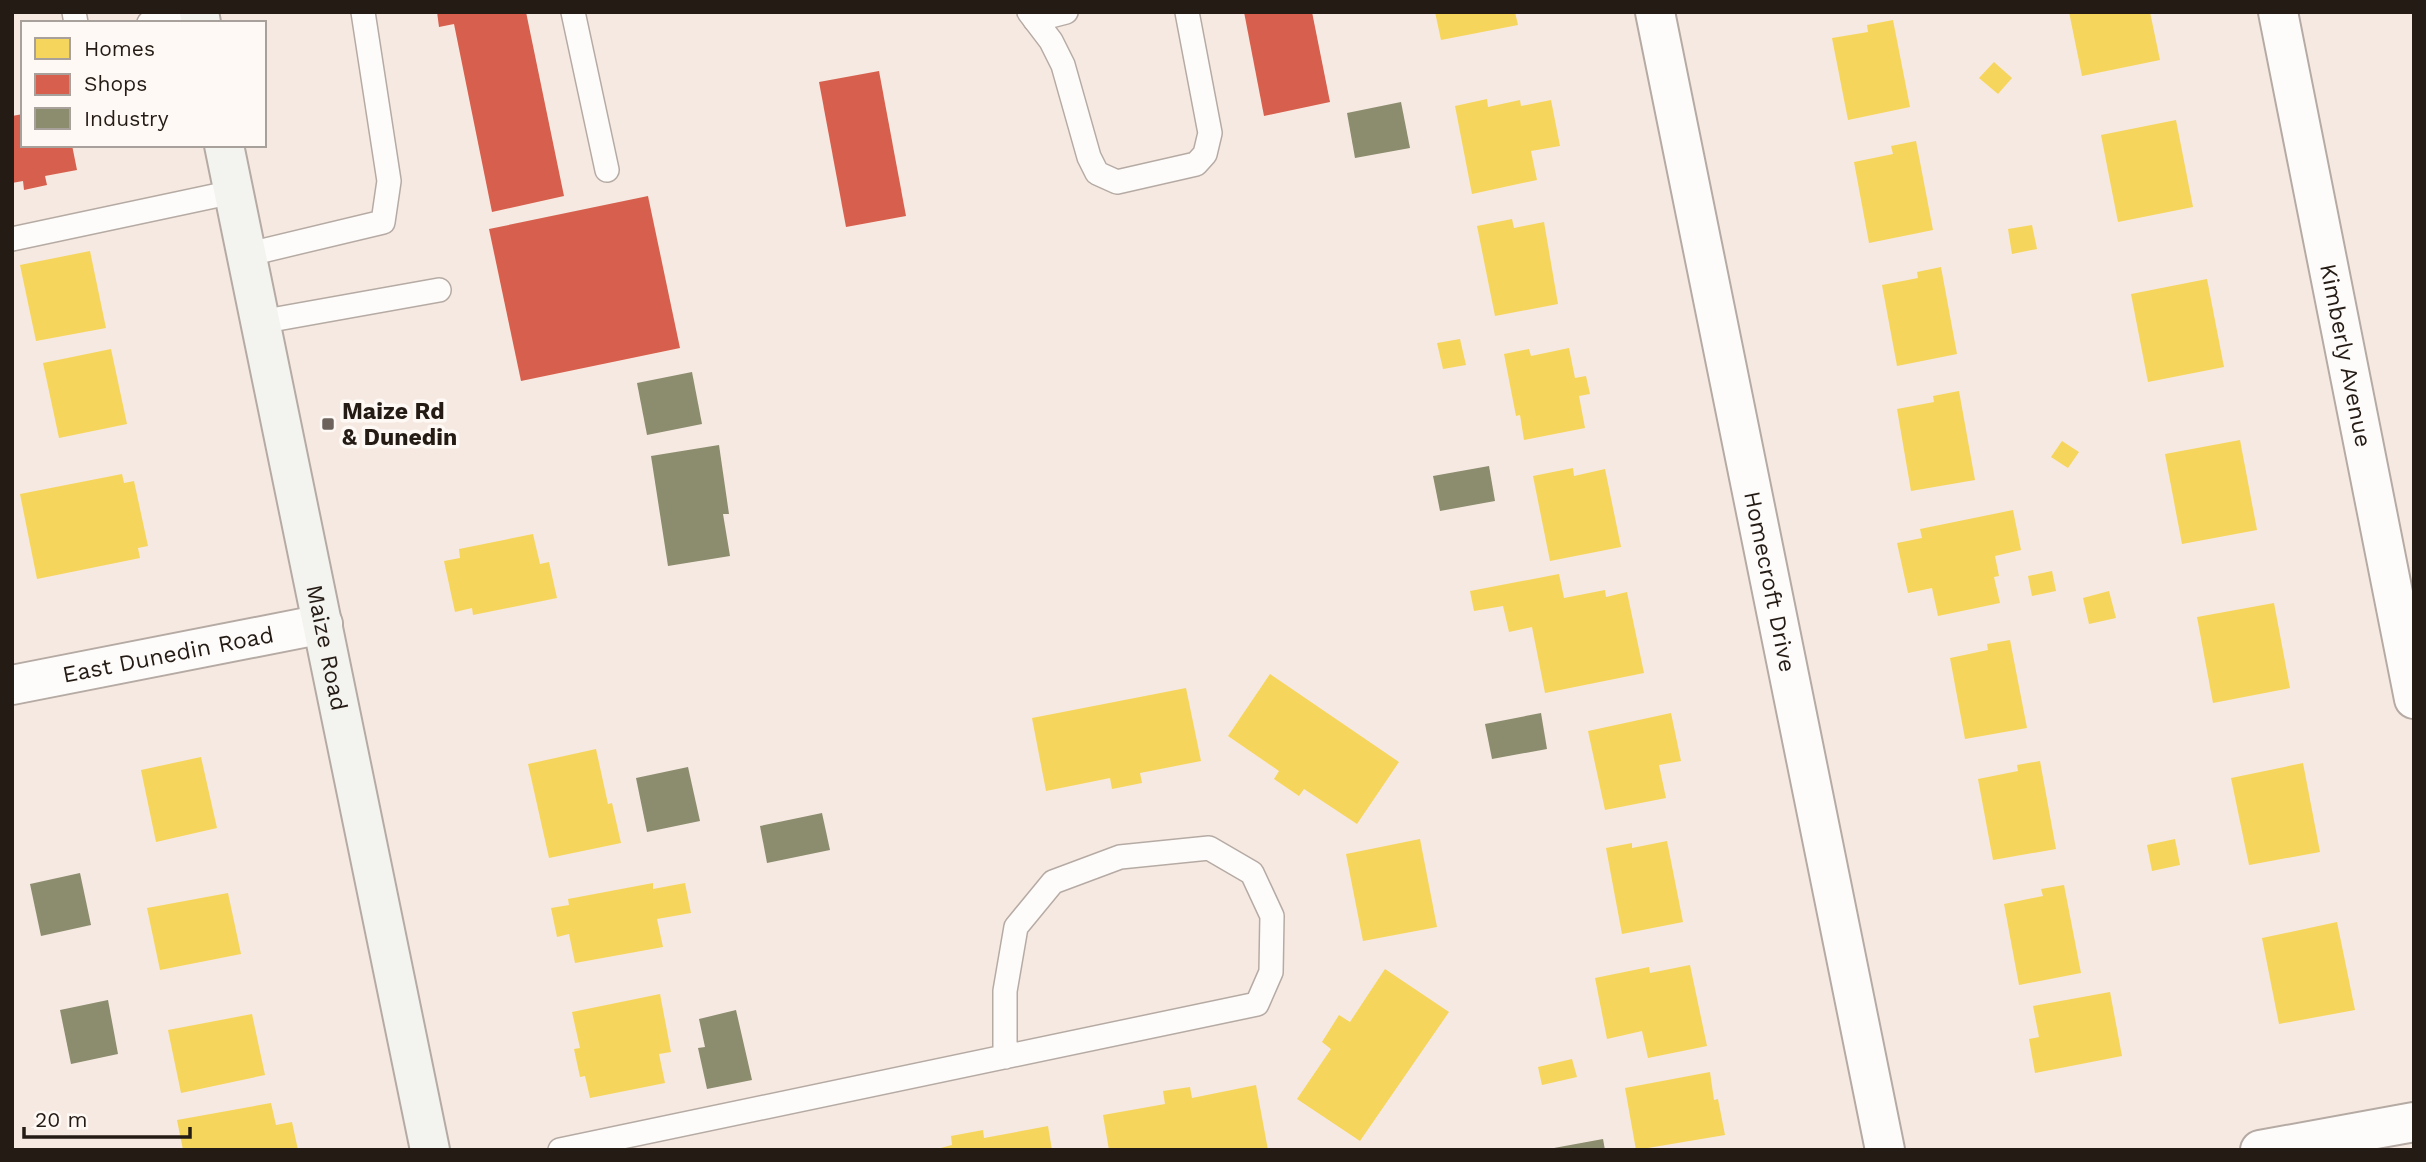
<svg xmlns="http://www.w3.org/2000/svg" width="2426" height="1162" viewBox="0 0 2426 1162" font-family="'Work Sans',sans-serif">
<style>
.homes{fill:#f6d55c}
.shops{fill:#d6604d}
.industry{fill:#8c8c6e}
.lines{fill:none;stroke-linecap:round;stroke-linejoin:round}
.lane-casing{stroke:#b6aba4;stroke-width:26}
.street-casing{stroke:#b6aba4;stroke-width:42}
.secondary-casing{stroke:#b6aba4;stroke-width:42}
.lane{stroke:#fefcfa;stroke-width:23}
.street{stroke:#fefcfa;stroke-width:38}
.secondary{stroke:#f3f3ef;stroke-width:38}
.poi-dot{fill:#6e635c;stroke:#fef9f5;stroke-width:2.5}
.labels{text-anchor:middle;stroke-width:7;stroke-linejoin:round;paint-order:stroke}
.street-label{font-size:23px;fill:#251b15;stroke:#fef9f5}
.poi-label{font-size:23px;font-weight:bold;fill:#251b15;stroke:#fef9f5;text-anchor:start}
</style>
<rect width="100%" height="100%" fill="#f6e9e1"/>
<g class="homes">
<path d="M 1435,12 L 1515,12 L 1518,25 L 1441,40 Z"/>
<path d="M 2069,12 L 2150,12 L 2160,60 L 2082,76 Z"/>
<path d="M 1893,20 L 1910,107 L 1848,120 L 1832,38 L 1868,32 L 1867,25 Z"/>
<path d="M 1994,62 L 2012,78 L 1998,94 L 1979,78 Z"/>
<path d="M 1487,99 L 1488,107 L 1520,100 L 1521,106 L 1551,100 L 1560,146 L 1531,151 L 1537,180 L 1472,194 L 1455,106 Z"/>
<path d="M 2176,120 L 2193,207 L 2118,222 L 2101,135 Z"/>
<path d="M 1916,141 L 1933,230 L 1869,243 L 1854,162 L 1893,154 L 1891,146 Z"/>
<path d="M 1512,219 L 1514,228 L 1544,222 L 1558,304 L 1495,316 L 1477,226 Z"/>
<path d="M 2032,225 L 2037,249 L 2012,254 L 2008,229 Z"/>
<path d="M 90,251 L 106,328 L 36,341 L 20,265 Z"/>
<path d="M 1941,267 L 1957,354 L 1897,366 L 1882,285 L 1918,278 L 1917,272 Z"/>
<path d="M 2207,279 L 2224,367 L 2148,382 L 2131,294 Z"/>
<path d="M 1460,339 L 1466,365 L 1443,369 L 1437,343 Z"/>
<path d="M 1569,348 L 1575,378 L 1586,376 L 1590,394 L 1579,396 L 1585,428 L 1524,440 L 1520,415 L 1516,416 L 1504,354 L 1529,349 L 1531,356 Z"/>
<path d="M 111,349 L 127,424 L 59,438 L 43,363 Z"/>
<path d="M 1959,391 L 1975,480 L 1911,491 L 1897,409 L 1934,402 L 1933,396 Z"/>
<path d="M 2240,440 L 2257,530 L 2182,544 L 2165,454 Z"/>
<path d="M 2062,441 L 2079,452 L 2068,468 L 2051,457 Z"/>
<path d="M 1573,468 L 1574,476 L 1605,469 L 1621,547 L 1550,561 L 1533,476 Z"/>
<path d="M 122,474 L 124,483 L 134,481 L 148,546 L 138,548 L 140,558 L 37,579 L 20,494 Z"/>
<path d="M 2013,510 L 2021,550 L 1995,556 L 1999,576 L 1994,577 L 2000,603 L 1938,616 L 1932,588 L 1908,593 L 1897,543 L 1922,538 L 1920,529 Z"/>
<path d="M 533,534 L 540,564 L 549,562 L 557,598 L 473,615 L 472,608 L 455,612 L 444,561 L 460,558 L 459,549 Z"/>
<path d="M 2052,571 L 2056,591 L 2032,596 L 2028,576 Z"/>
<path d="M 1559,574 L 1564,598 L 1605,590 L 1606,597 L 1627,592 L 1644,673 L 1545,693 L 1532,627 L 1509,632 L 1503,606 L 1474,611 L 1470,591 Z"/>
<path d="M 2109,591 L 2116,618 L 2089,624 L 2083,598 Z"/>
<path d="M 2274,603 L 2290,688 L 2213,703 L 2197,617 Z"/>
<path d="M 2010,640 L 2027,728 L 1965,739 L 1950,658 L 1988,650 L 1987,644 Z"/>
<path d="M 1270,674 L 1399,762 L 1357,824 L 1304,789 L 1299,796 L 1274,779 L 1279,771 L 1228,736 Z"/>
<path d="M 1186,688 L 1201,761 L 1140,773 L 1142,783 L 1112,789 L 1110,778 L 1046,791 L 1032,718 Z"/>
<path d="M 1671,713 L 1681,761 L 1659,765 L 1666,798 L 1605,810 L 1588,731 Z"/>
<path d="M 596,749 L 608,804 L 612,803 L 621,843 L 549,858 L 528,764 Z"/>
<path d="M 201,757 L 217,828 L 156,842 L 141,770 Z"/>
<path d="M 2040,761 L 2056,849 L 1993,860 L 1978,779 L 2018,771 L 2017,765 Z"/>
<path d="M 2303,763 L 2320,852 L 2249,865 L 2231,778 Z"/>
<path d="M 1420,839 L 1437,927 L 1363,941 L 1346,854 Z"/>
<path d="M 2175,839 L 2180,865 L 2152,871 L 2147,845 Z"/>
<path d="M 1667,841 L 1683,922 L 1622,934 L 1606,848 L 1632,843 L 1632,848 Z"/>
<path d="M 653,883 L 653,889 L 685,883 L 691,913 L 657,919 L 663,947 L 575,963 L 569,934 L 557,937 L 551,908 L 569,905 L 568,899 Z"/>
<path d="M 2064,885 L 2081,973 L 2019,985 L 2004,904 L 2043,896 L 2041,889 Z"/>
<path d="M 228,893 L 241,954 L 160,970 L 147,908 Z"/>
<path d="M 2337,922 L 2355,1010 L 2279,1024 L 2262,938 Z"/>
<path d="M 1690,965 L 1707,1046 L 1648,1058 L 1642,1031 L 1607,1039 L 1595,978 L 1649,967 L 1650,973 Z"/>
<path d="M 1385,969 L 1449,1012 L 1360,1141 L 1297,1099 L 1331,1049 L 1322,1042 L 1339,1015 L 1350,1022 Z"/>
<path d="M 2110,992 L 2122,1056 L 2035,1073 L 2029,1039 L 2039,1037 L 2033,1006 Z"/>
<path d="M 660,994 L 671,1052 L 659,1054 L 665,1083 L 590,1098 L 585,1076 L 580,1077 L 574,1049 L 580,1048 L 572,1012 Z"/>
<path d="M 252,1014 L 265,1075 L 181,1093 L 168,1030 Z"/>
<path d="M 1572,1059 L 1577,1077 L 1542,1085 L 1538,1067 Z"/>
<path d="M 1710,1072 L 1714,1100 L 1718,1099 L 1725,1135 L 1636,1150 L 1625,1088 Z"/>
<path d="M 1256,1085 L 1268,1150 L 1109,1150 L 1103,1115 L 1165,1104 L 1163,1091 L 1190,1087 L 1192,1098 Z"/>
<path d="M 271,1103 L 276,1125 L 292,1122 L 298,1150 L 183,1150 L 177,1120 Z"/>
<path d="M 1048,1126 L 1052,1150 L 933,1150 L 952,1145 L 951,1136 L 983,1130 L 984,1138 Z"/>
</g>
<g class="shops">
<path d="M 437,12 L 526,12 L 564,196 L 492,212 L 454,24 L 439,27 Z"/>
<path d="M 1244,12 L 1312,12 L 1330,102 L 1264,116 Z"/>
<path d="M 879,71 L 906,216 L 846,227 L 819,82 Z"/>
<path d="M 23,114 L 23,145 L 72,145 L 77,170 L 45,176 L 47,185 L 24,190 L 23,181 L 12,183 L 12,116 Z"/>
<path d="M 648,196 L 680,348 L 521,381 L 489,229 Z"/>
</g>
<g class="industry">
<path d="M 1401,102 L 1410,148 L 1355,158 L 1347,113 Z"/>
<path d="M 692,372 L 702,424 L 647,435 L 637,383 Z"/>
<path d="M 719,445 L 729,514 L 723,514 L 730,556 L 668,566 L 651,456 Z"/>
<path d="M 1489,466 L 1495,501 L 1440,511 L 1433,476 Z"/>
<path d="M 1541,713 L 1547,749 L 1492,759 L 1485,724 Z"/>
<path d="M 688,767 L 700,821 L 647,832 L 636,778 Z"/>
<path d="M 822,813 L 830,850 L 767,863 L 760,826 Z"/>
<path d="M 80,873 L 91,925 L 41,936 L 30,884 Z"/>
<path d="M 108,1000 L 118,1054 L 71,1064 L 60,1010 Z"/>
<path d="M 736,1010 L 752,1080 L 707,1089 L 698,1048 L 705,1047 L 699,1019 Z"/>
<path d="M 1603,1139 L 1605,1150 L 1554,1150 L 1554,1148 Z"/>
</g>
<g class="lines">
<g class="lane-casing">
<g id="lane">
<path d="M 74,12 L 76,23"/>
<path d="M 573,12 L 607,170"/>
<path d="M 1029,12 L 1051,41 L 1063,65 L 1089,157 L 1097,173 L 1117,182 L 1196,164 L 1205,154 L 1210,133 L 1187,12"/>
<path d="M 1035,20 L 1066,12"/>
<path d="M 149,23 L 199,14"/>
<path d="M 12,239 L 233,192"/>
<path d="M 245,255 L 383,222 L 389,181 L 363,12"/>
<path d="M 260,322 L 439,290"/>
<path d="M 560,1150 L 1257,1004 L 1271,972 L 1272,916 L 1252,873 L 1209,848 L 1120,857 L 1053,882 L 1016,927 L 1005,991 L 1005,1057"/>
</g>
</g>
<g class="street-casing">
<g id="street">
<path id="s1" d="M 1655,12 L 1885,1150"/>
<path id="s2" d="M 2278,12 L 2414,699"/>
<path id="s3" d="M 12,685 L 323,624"/>
<path d="M 2260,1150 L 2414,1122"/>
</g>
</g>
<g class="secondary-casing">
<g id="secondary">
<path d="M 199,12 L 201,23"/>
<path id="s4" d="M 224,145 L 430,1150"/>
</g>
</g>
<use href="#lane" class="lane"/>
<use href="#street" class="street"/>
<use href="#secondary" class="secondary"/>
</g>
<rect class="poi-dot" x="321" y="417" width="14" height="14" rx="3.5"/>
<g class="labels">
<g class="street-label">
<text dy="8" stroke="none"><textPath href="#s2" startOffset="350">Kimberly Avenue</textPath></text>
<text dy="8" stroke="none"><textPath href="#s1" startOffset="581">Homecroft Drive</textPath></text>
<text dy="8" stroke="none"><textPath href="#s4" startOffset="513">Maize Road</textPath></text>
<text dy="8" stroke="none"><textPath href="#s3" startOffset="159">East Dunedin Road</textPath></text>
</g>
<g class="poi-label">
<text x="342" y="419">Maize Rd<tspan x="342" dy="26">&amp; Dunedin</tspan></text>
</g>
</g>
<rect width="2426" height="1162" fill="none" stroke="#251b15" stroke-width="28"/>
<rect x="21" y="21" width="245" height="126" fill="#fef9f5" stroke="#a7a09b" stroke-width="2"/>
<rect x="35" y="38" width="35" height="21" fill="#f6d55c" stroke="#a7a09b" stroke-width="2"/>
<text x="84" y="56" font-size="21" fill="#251b15">Homes</text>
<rect x="35" y="74" width="35" height="21" fill="#d6604d" stroke="#a7a09b" stroke-width="2"/>
<text x="84" y="91" font-size="21" fill="#251b15">Shops</text>
<rect x="35" y="108" width="35" height="21" fill="#8c8c6e" stroke="#a7a09b" stroke-width="2"/>
<text x="84" y="126" font-size="21" fill="#251b15">Industry</text>
<path d="M24 1127v10h166v-10" fill="none" stroke="#251b15" stroke-width="3.5"/>
<text x="35" y="1127" font-size="21" fill="#251b15" stroke="#fef9f5" stroke-width="5" paint-order="stroke">20 m</text>
</svg>
